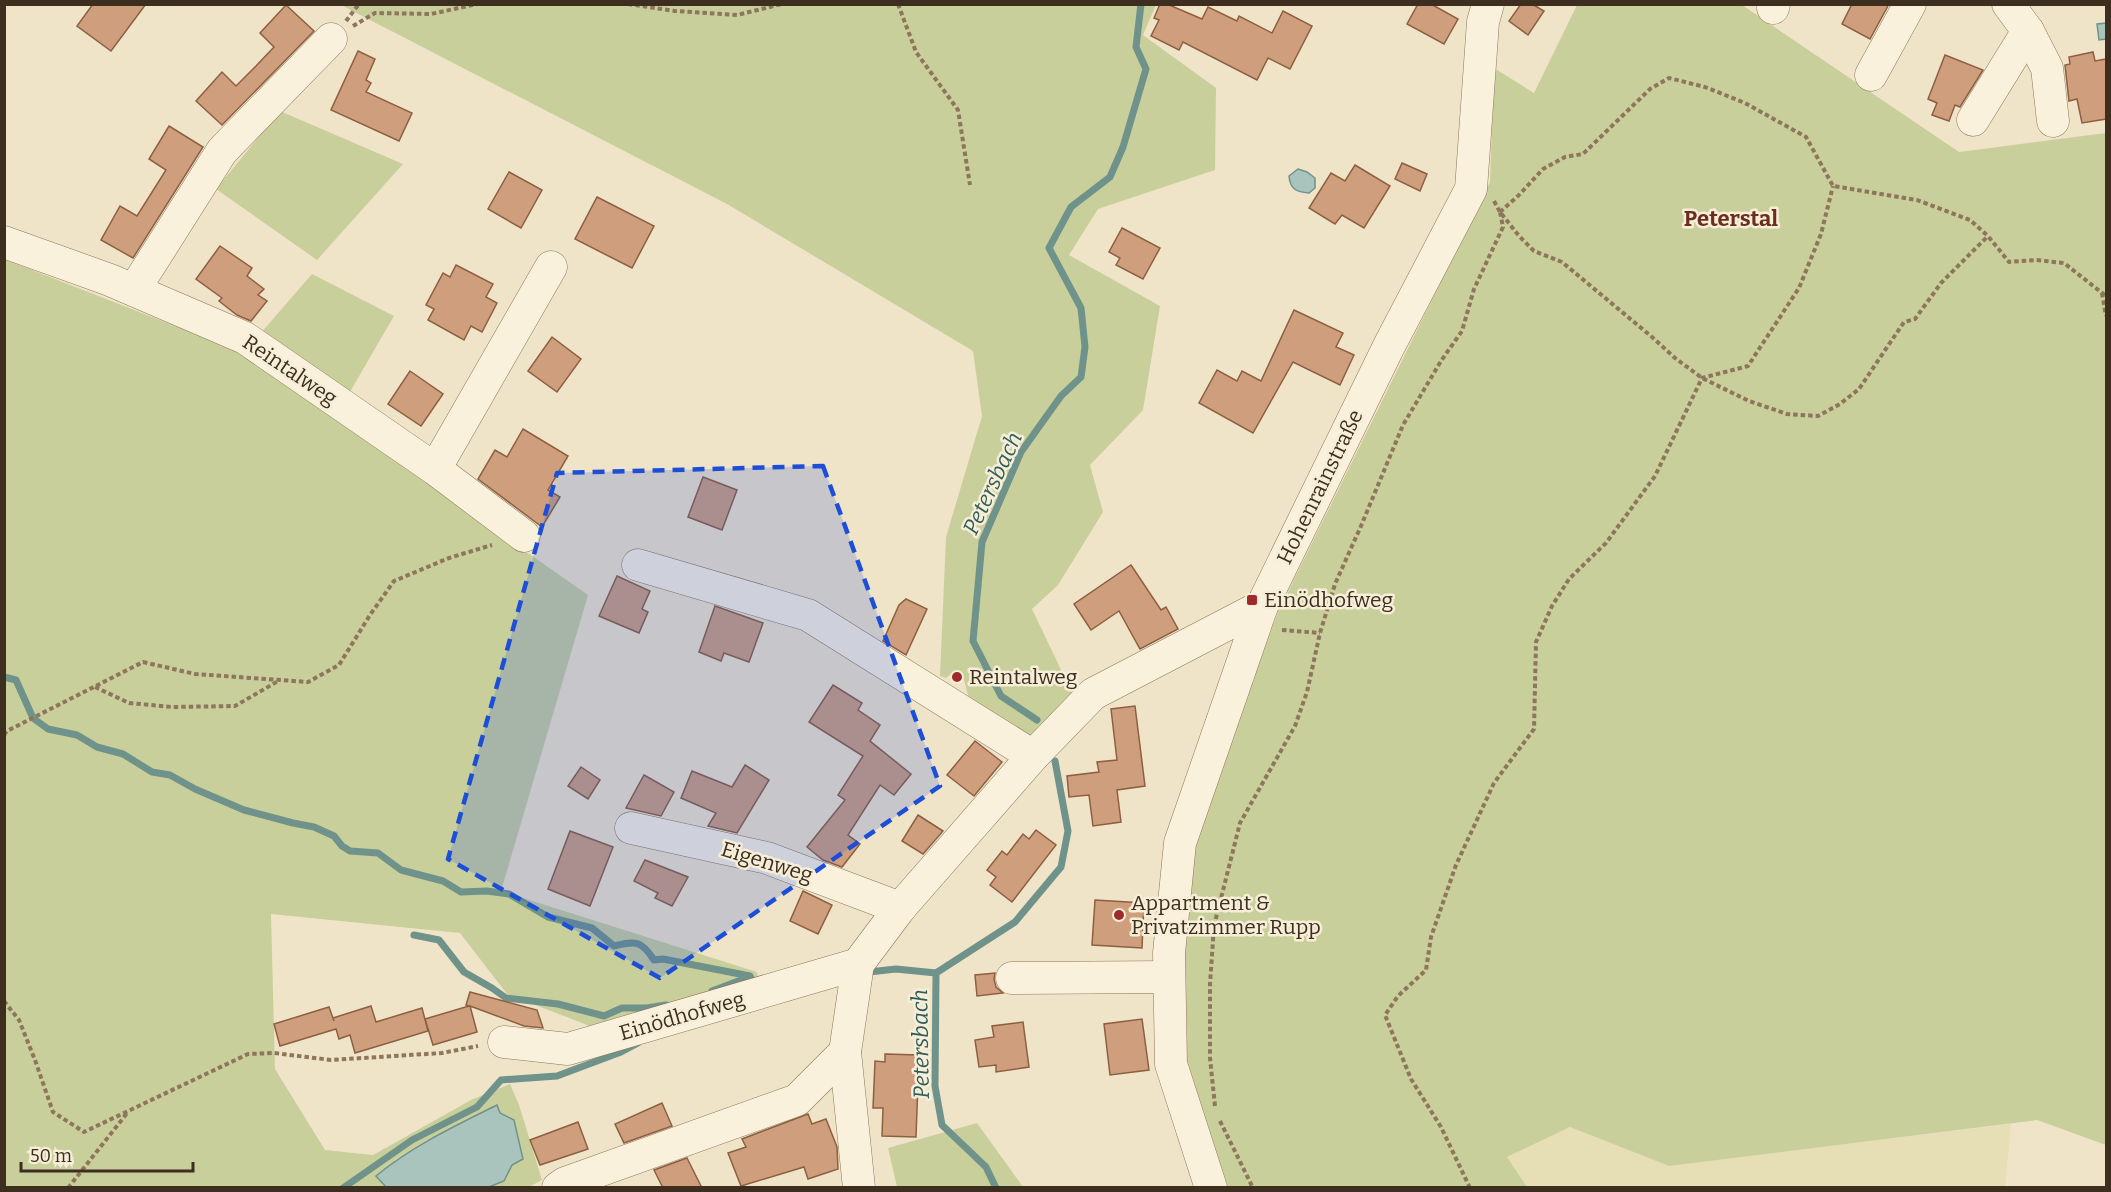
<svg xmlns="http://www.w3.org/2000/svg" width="2111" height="1192" viewBox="0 0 2111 1192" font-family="Bitter,serif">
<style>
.farmland{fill:#e6deb5}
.green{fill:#c9cf9b}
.water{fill:#a9c4bc;stroke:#6f938a;stroke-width:1.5}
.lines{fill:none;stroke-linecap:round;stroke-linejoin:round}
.stream{stroke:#6f938a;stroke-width:7}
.building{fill:#cf9f7d;stroke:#8d5f41;stroke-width:1.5}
.minor-casing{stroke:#8d765c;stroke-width:33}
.path{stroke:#8d765c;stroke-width:4;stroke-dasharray:4.5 3;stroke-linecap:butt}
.minor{stroke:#faf1dc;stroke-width:32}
.marked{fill:#1d4ed8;fill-opacity:0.2;stroke:#1d4ed8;stroke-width:4.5;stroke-dasharray:12 8;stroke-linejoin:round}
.poi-dot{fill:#9e2a2b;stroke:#f7eed8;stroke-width:2}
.labels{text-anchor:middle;stroke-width:5;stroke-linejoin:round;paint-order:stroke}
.street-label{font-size:21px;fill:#3d2e20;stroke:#f7eed8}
.poi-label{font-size:21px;fill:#3d2e20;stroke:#f7eed8;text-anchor:start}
.neighbourhood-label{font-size:22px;font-weight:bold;fill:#6b2e1e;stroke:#f7eed8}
.water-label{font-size:22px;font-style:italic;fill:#2f5d5a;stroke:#f7eed8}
</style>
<rect width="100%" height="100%" fill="#f0e4c8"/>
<path class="farmland" d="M 2011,1124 L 2005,1187 L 1527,1187 L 1507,1157 L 1570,1127 L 1669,1166 Z"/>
<g class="green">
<path d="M 341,5 L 1156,5 L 1143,35 L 1216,88 L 1215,170 L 1098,209 L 1069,255 L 1160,306 L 1143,410 L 1090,465 L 1103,512 L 1058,585 L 1032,609 L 1075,699 L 1030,745 L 973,714 L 963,676 L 954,671 L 946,678 L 940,676 L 946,537 L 982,416 L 973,351 L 727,204 Z"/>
<path d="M 1577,5 L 1742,5 L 1959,152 L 2106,133 L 2106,1145 L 2037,1120 L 1669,1166 L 1570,1127 L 1507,1157 L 1527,1187 L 1227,1187 L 1180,1064 L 1180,953 L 1191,843 L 1278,612 L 1490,182 L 1494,68 L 1534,93 Z"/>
<path d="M 280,111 L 403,164 L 317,260 L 216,189 Z"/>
<path d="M 4,259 L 239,351 L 588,595 L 501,891 L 757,972 L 760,993 L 595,1028 L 507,994 L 460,933 L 271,914 L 275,1069 L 325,1150 L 373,1155 L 471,1100 L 510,1084 L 519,1105 L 542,1180 L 529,1187 L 489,1187 L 504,1181 L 512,1165 L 497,1106 L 448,1130 L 395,1160 L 383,1183 L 387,1187 L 5,1187 Z"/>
<path d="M 312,274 L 394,316 L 347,397 L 260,334 Z"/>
<path d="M 977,1123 L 1023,1187 L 897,1187 L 888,1148 Z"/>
</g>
<g class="water">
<path d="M 2106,23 L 2106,39 L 2099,40 L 2097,24 Z"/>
<path d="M 1298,169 L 1307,172 L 1315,178 L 1315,188 L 1309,193 C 1296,192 1290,189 1289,176 Z"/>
<path d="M 497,1105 L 500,1113 L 514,1120 L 523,1159 L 512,1165 L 504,1181 L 489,1187 L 387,1188 L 376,1176 C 412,1146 455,1126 497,1105 Z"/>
</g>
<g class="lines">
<g class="stream">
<path d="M 4,677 L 16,680 L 33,718 L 48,729 L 77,735 L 97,747 L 123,754 L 152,772 L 170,775 L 195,789 L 244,810 L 293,823 L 314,827 L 334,836 L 342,846 L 350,851 L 378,853 L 401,870 L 443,881 L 461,892 L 487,891 L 509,894 L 548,917 L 592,928 L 614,946 C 636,941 641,940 654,960 L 663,959 L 750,976 L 754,984"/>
<path d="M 1037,720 L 1001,696 L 973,641 L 982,542 L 1021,452 L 1061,396 L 1081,377 L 1085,347 L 1081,308 L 1049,248 L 1071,207 L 1110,177 L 1123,147 L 1146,69 L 1136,47 L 1141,4"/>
<path d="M 414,935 L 439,940 L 464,972 L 492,988 L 506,998 L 558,1004 L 604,1016 L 622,1008 L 647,1008 L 666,1005"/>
<path d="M 869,972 L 896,969 L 936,973"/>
<path d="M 712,991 L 749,977"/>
<path d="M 343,1188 L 412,1140 L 477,1107 L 501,1080 L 557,1076 L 621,1052 L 638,1043"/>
<path d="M 996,1188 L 986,1167 L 942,1125 L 935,1086 L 936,973 L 1015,922 L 1061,867 L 1068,831 L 1055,761"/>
</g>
</g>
<g class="building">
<path d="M 93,4 L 146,4 L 111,51 L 77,26 Z"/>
<path d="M 1160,4 L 1167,4 L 1202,19 L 1208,7 L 1237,21 L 1239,16 L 1272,33 L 1283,11 L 1312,26 L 1290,69 L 1268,58 L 1257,80 L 1183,42 L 1179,50 L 1151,36 L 1159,20 L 1154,18 Z"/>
<path d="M 1418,4 L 1431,4 L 1458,19 L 1444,44 L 1407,24 Z"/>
<path d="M 1521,4 L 1532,4 L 1544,11 L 1528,35 L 1509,21 Z"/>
<path d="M 1852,4 L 1889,4 L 1870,39 L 1842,24 Z"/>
<path d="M 286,5 L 314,31 L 222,125 L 196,101 L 222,72 L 236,86 L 256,66 L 274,47 L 260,33 Z"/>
<path d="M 358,51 L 375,59 L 366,80 L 371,83 L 366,92 L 412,113 L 399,141 L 331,110 Z"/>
<path d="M 2093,52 L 2095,61 L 2106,59 L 2106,119 L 2082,123 L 2077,99 L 2069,101 L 2065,65 L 2070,64 L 2069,57 Z"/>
<path d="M 1945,55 L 1983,70 L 1960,107 L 1955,105 L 1949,121 L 1932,115 L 1937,103 L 1928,99 Z"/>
<path d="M 169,126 L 203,147 L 133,258 L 101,240 L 120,206 L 137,216 L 166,170 L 149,159 Z"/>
<path d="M 1402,163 L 1427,174 L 1420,191 L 1395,179 Z"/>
<path d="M 1355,165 L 1390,186 L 1364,228 L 1342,215 L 1335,224 L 1309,208 L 1331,173 L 1345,181 Z"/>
<path d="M 509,172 L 542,190 L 521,228 L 488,209 Z"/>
<path d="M 597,197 L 654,226 L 632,268 L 575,239 Z"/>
<path d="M 1122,228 L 1160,248 L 1143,279 L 1116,265 L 1120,258 L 1109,252 Z"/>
<path d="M 220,246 L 252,268 L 247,276 L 264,289 L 258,295 L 267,301 L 251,321 L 237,315 L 219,301 L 222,298 L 196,279 Z"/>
<path d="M 456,265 L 493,284 L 486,297 L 497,303 L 482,332 L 471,326 L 464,340 L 428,320 L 434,309 L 426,305 L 443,273 L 450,277 Z"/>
<path d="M 1294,310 L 1343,333 L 1336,347 L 1354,355 L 1340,385 L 1293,362 L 1253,433 L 1199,403 L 1217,370 L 1237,381 L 1242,371 L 1261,381 Z"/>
<path d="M 552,337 L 581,359 L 557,392 L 528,371 Z"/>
<path d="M 410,371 L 443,394 L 421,426 L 388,404 Z"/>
<path d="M 523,429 L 568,456 L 548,490 L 560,497 L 542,527 L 478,479 L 495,450 L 507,457 Z"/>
<path d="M 703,477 L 737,490 L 722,530 L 688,517 Z"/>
<path d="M 1131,565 L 1161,610 L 1166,607 L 1178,629 L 1140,649 L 1119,611 L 1091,630 L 1074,604 Z"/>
<path d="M 617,576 L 650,591 L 642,609 L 648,612 L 639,633 L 599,616 Z"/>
<path d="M 906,599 L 927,609 L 906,655 L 883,641 L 899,605 Z"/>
<path d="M 715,606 L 763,623 L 749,662 L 724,653 L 721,661 L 699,652 Z"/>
<path d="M 833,685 L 862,703 L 858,710 L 880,725 L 870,741 L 911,774 L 894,795 L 880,785 L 848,835 L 860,844 L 842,867 L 823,860 L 807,847 L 845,800 L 838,795 L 863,756 L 809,722 Z"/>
<path d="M 1135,706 L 1145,786 L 1117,790 L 1121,822 L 1093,826 L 1089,795 L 1069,797 L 1067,776 L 1099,772 L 1097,762 L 1117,760 L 1111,709 Z"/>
<path d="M 975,741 L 1002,762 L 974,796 L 947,775 Z"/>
<path d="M 745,765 L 769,780 L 737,833 L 708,826 L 716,813 L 681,798 L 692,771 L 732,787 Z"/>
<path d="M 581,767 L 600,780 L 588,799 L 568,786 Z"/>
<path d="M 644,775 L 674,792 L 661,816 L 626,808 Z"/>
<path d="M 918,815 L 943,831 L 923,854 L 902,841 Z"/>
<path d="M 1036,830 L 1056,845 L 1012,902 L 990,885 L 996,877 L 987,870 L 1002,851 L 1007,855 L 1023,834 L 1029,839 Z"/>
<path d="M 570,831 L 613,847 L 590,906 L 548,889 Z"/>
<path d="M 645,860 L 688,877 L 672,906 L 655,898 L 658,893 L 634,881 Z"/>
<path d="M 803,891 L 832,905 L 818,934 L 790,921 Z"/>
<path d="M 1095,900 L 1144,903 L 1142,948 L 1092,945 Z"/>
<path d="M 995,973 L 994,979 L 996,987 L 1003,993 L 977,996 L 975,975 Z"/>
<path d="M 470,992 L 537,1010 L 543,1028 L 524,1026 L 470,1006 L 477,1032 L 433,1045 L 425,1019 L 469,1006 L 466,1005 Z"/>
<path d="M 371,1006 L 376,1022 L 422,1008 L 428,1031 L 355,1053 L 350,1035 L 339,1039 L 336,1029 L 280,1046 L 274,1024 L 329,1007 L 334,1021 L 333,1018 Z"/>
<path d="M 1142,1019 L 1149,1070 L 1110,1075 L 1104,1024 Z"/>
<path d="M 1023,1022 L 1029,1067 L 996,1072 L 996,1065 L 979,1067 L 975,1040 L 994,1037 L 992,1026 Z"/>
<path d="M 885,1054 L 919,1055 L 916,1137 L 882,1136 L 883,1108 L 873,1108 L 875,1061 L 885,1062 Z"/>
<path d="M 662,1103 L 672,1126 L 624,1143 L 615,1124 Z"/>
<path d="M 808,1114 L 812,1124 L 826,1119 L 837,1147 L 838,1169 L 808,1179 L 804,1167 L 741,1186 L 728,1153 L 746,1147 L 742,1139 Z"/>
<path d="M 578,1122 L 588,1149 L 540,1165 L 530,1140 Z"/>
<path d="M 687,1158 L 702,1188 L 663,1188 L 654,1170 Z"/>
</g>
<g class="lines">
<g class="minor-casing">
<g id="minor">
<path d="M 2008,4 L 2028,31 L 2047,68 L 2053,121"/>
<path d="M 1773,8 L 1774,4"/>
<path d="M 1871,75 L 1910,4"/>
<path d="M 1973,120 L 2028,31"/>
<path d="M 4,242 L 110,280 L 245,338 L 435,469 L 524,536"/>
<path d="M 134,290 L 222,151 L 331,39"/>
<path d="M 435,469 L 551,267"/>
<path d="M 638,565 L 808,615 L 1033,756"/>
<path d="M 631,828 L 767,858 L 900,908"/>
<path d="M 1012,978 L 1169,977"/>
<path d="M 504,1042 L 568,1049 L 858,964"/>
<path d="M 558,1188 L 565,1183 L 797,1100 L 845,1052"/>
<path d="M 859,1188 L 845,1052 L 858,964 L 900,908 L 1033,756 L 1093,694 L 1262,606"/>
<path d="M 1211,1188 L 1171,1064 L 1169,953 L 1180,843 L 1262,606 L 1389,346 L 1471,189 L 1483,22 L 1488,4"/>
</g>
</g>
<g class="path">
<path d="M 628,4 L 675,11 L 737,15 L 782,4"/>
<path d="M 898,4 L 916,52 L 958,110 L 970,185"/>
<path d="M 346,21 L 359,4"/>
<path d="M 353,26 L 375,13 L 431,14 L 477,4"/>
<path d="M 1494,201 L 1500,212 L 1519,236 L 1534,251 L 1562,262 L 1652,337 L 1675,358 L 1702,378 L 1749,401 L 1787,414 L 1818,416 L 1840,404 L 1859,389 L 1904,322 L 1915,319 L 1941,283 L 1988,236"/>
<path d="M 1500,212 L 1519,195 L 1543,169 L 1565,157 L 1583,154 L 1650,89 L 1669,78 L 1705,87 L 1745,103 L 1806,137 L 1833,186 L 1917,200 L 1970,220 L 1988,236 L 2009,262 L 2036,260 L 2064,263 L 2106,296"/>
<path d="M 2102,293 L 2106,316"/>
<path d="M 1282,630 L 1320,633"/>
<path d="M 95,687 L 129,703 L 172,707 L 235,706 L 280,680"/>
<path d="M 4,735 L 7,731 L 143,662 L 195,674 L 308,682 L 339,665 L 370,615 L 394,581 L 449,558 L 492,545"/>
<path d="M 4,1001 L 19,1020 L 35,1060 L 53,1112 L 84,1132 L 248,1054 L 274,1053 L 331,1060 L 442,1053 L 478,1046"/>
<path d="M 1215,1106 L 1210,1058 L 1210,984 L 1214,926 L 1240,823 L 1295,726 L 1307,692 L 1320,633 L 1335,584 L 1361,526 L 1403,425 L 1441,361 L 1462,331 L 1474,289 L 1503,227 L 1500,212"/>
<path d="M 1220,1121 L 1253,1188"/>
<path d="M 68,1188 L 128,1112"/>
<path d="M 1470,1188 L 1441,1127 L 1411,1079 L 1385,1015 L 1398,996 L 1426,970 L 1431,937 L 1456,865 L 1494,783 L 1534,729 L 1536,642 L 1552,606 L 1569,579 L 1606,543 L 1655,476 L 1702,378 L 1748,366 L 1799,288 L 1821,234 L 1833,186"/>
</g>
<use href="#minor" class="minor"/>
</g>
<path class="marked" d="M 823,466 L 940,786 L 660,978 L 448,859 L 557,473 Z"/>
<g class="poi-dot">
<rect x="1246" y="594" width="12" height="12" rx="3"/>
<circle cx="957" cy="677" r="6"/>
<circle cx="1119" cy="915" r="6"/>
</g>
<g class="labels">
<g class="street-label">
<text transform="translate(290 370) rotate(34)" y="7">Reintalweg</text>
<text transform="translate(1320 487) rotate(-64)" y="7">Hohenrainstraße</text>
<text transform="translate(767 862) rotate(17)" y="7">Eigenweg</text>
<text transform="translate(682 1016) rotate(-16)" y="7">Einödhofweg</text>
</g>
<g class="poi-label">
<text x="1264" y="607">Einödhofweg</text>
<text x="969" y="684">Reintalweg</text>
<text x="1131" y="910">Appartment &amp;<tspan x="1131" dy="24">Privatzimmer Rupp</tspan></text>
</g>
<g class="neighbourhood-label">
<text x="1731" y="226">Peterstal</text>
</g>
<g class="water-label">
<text transform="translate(992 483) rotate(-65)" y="8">Petersbach</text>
<text transform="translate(920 1044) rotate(-91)" y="8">Petersbach</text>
</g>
</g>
<rect width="2111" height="1192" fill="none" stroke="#3d2e20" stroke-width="12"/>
<path d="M21 1162v9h172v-9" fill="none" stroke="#3d2e20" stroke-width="3"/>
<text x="30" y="1162" font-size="18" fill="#3d2e20" stroke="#f7eed8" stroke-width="4.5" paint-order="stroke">50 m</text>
</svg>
